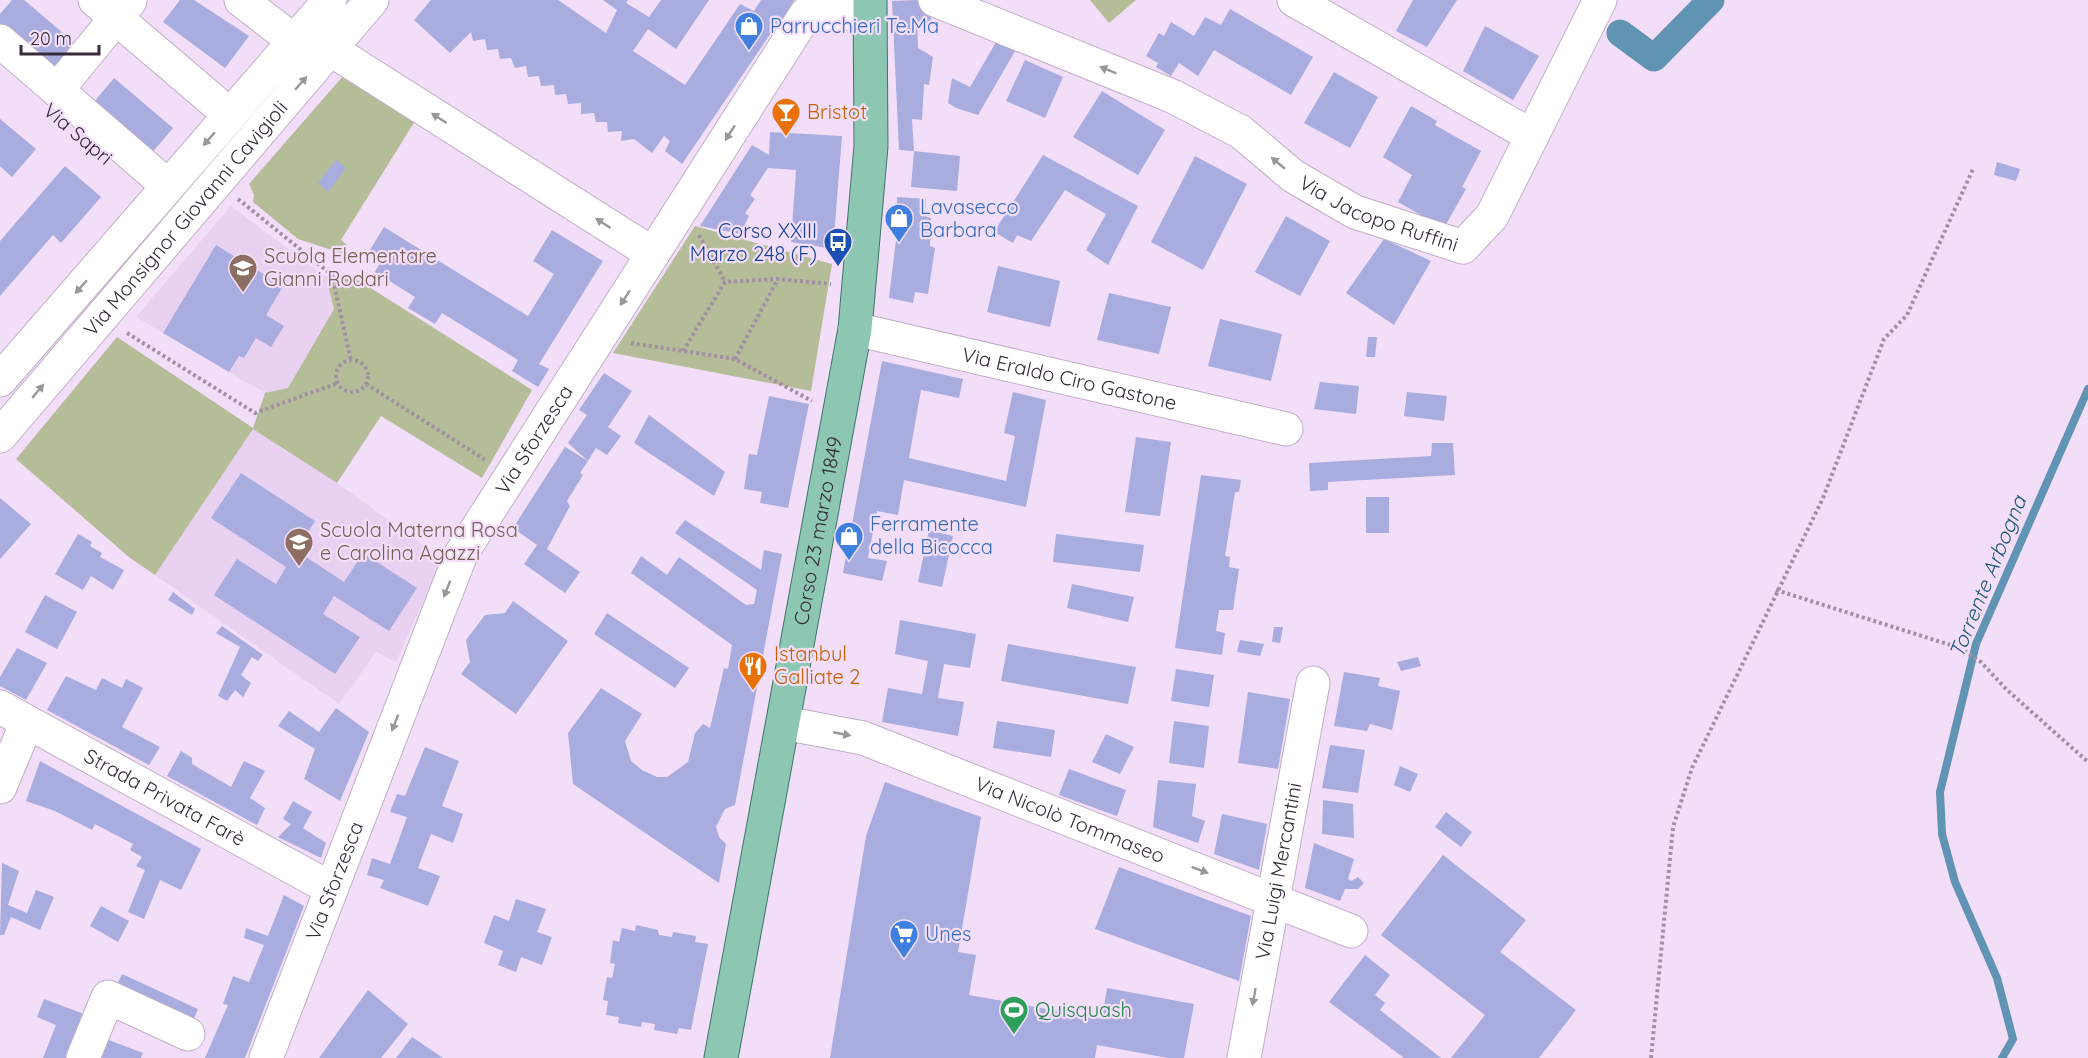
<svg xmlns="http://www.w3.org/2000/svg" width="2088" height="1058" viewBox="0 0 2088 1058" font-family="Quicksand,sans-serif">
<style>
.built{fill:#e9d1f1}
.green{fill:#b4bc98}
.lines{fill:none;stroke-linecap:round;stroke-linejoin:round}
.stream{stroke:#6193b3;stroke-width:8}
.canal{stroke:#6193b3;stroke-width:27}
.building{fill:#a8acde}
.minor-casing{stroke:#c1aec7;stroke-width:35}
.major-casing{stroke:#3c7767;stroke-width:35}
.path{stroke:#a090a4;stroke-width:4;stroke-dasharray:3 3;stroke-linecap:butt}
.minor{stroke:#fff;stroke-width:33}
.major{stroke:#8dc6b3;stroke-width:33}
.oneway{fill:#9a969a}
.labels{text-anchor:middle;stroke-width:4.5;stroke-linejoin:round;paint-order:stroke}
.shop-label{font-size:20px;fill:#366cbe;stroke:#f3def9;text-anchor:start}
.food-label{font-size:20px;fill:#c56008;stroke:#f3def9;text-anchor:start}
.street-label{font-size:20px;fill:#342c36;stroke:#f3def9}
.transit-label{font-size:20px;fill:#164399;stroke:#f3def9;text-anchor:end}
.education-label{font-size:20px;fill:#785e54;stroke:#f3def9;text-anchor:start}
.leisure-label{font-size:20px;fill:#27864d;stroke:#f3def9;text-anchor:start}
.water-label{font-size:21px;font-style:italic;fill:#1d597b;stroke:#f3def9}
</style>
<rect width="100%" height="100%" fill="#f3def9"/>
<g class="built">
<path d="M 231,206 L 326,277 L 334,309 L 288,388 L 265,393 L 136,317 Z"/>
<path d="M 253,429 L 337,483 L 442,559 L 396,662 L 376,652 L 339,704 L 155,575 Z"/>
</g>
<g class="green">
<path d="M 1090,0 L 1136,0 L 1109,23 Z"/>
<path d="M 350,68 L 420,113 L 341,240 L 347,245 L 341,253 L 298,239 L 253,202 L 254,195 L 249,184 Z"/>
<path d="M 695,226 L 832,264 L 811,391 L 613,353 Z"/>
<path d="M 350,275 L 532,390 L 482,478 L 381,416 L 337,483 L 253,429 L 155,575 L 130,558 L 16,459 L 117,337 L 253,428 L 265,393 L 288,388 L 334,309 L 326,277 Z"/>
</g>
<g class="lines">
<path class="stream" d="M 2002,1058 L 2013,1039 L 1997,978 L 1955,882 L 1942,834 L 1940,792 L 1976,644 L 2088,389"/>
<path class="canal" d="M 1620,33 L 1654,58 L 1711,0"/>
</g>
<g class="building">
<path d="M 12,0 L 24,0 L 76,44 L 53,71 L 0,30 L 0,14 Z"/>
<path d="M 180,0 L 194,0 L 249,36 L 225,68 L 163,22 Z"/>
<path d="M 431,0 L 558,0 L 606,33 L 617,10 L 603,0 L 628,0 L 626,3 L 649,17 L 661,0 L 709,0 L 676,49 L 648,29 L 633,51 L 685,85 L 740,4 L 754,11 L 761,0 L 794,0 L 780,28 L 775,27 L 682,164 L 665,151 L 670,141 L 664,136 L 652,153 L 634,139 L 621,141 L 622,131 L 608,132 L 607,122 L 596,122 L 594,113 L 581,114 L 581,103 L 568,104 L 566,94 L 555,95 L 554,85 L 541,86 L 539,76 L 528,77 L 526,66 L 515,68 L 511,58 L 500,59 L 498,49 L 487,50 L 485,39 L 473,41 L 471,32 L 450,53 L 414,20 Z"/>
<path d="M 917,0 L 931,7 L 931,26 L 917,21 L 918,48 L 933,57 L 929,85 L 924,84 L 922,120 L 912,119 L 914,151 L 899,150 L 892,1 Z"/>
<path d="M 1413,0 L 1457,0 L 1427,47 L 1396,31 Z"/>
<path d="M 1230,9 L 1313,57 L 1291,95 L 1214,50 L 1198,76 L 1179,63 L 1171,76 L 1156,67 L 1158,63 L 1146,56 L 1159,33 L 1164,36 L 1171,22 L 1194,36 L 1205,17 L 1221,25 Z"/>
<path d="M 1485,26 L 1539,56 L 1513,100 L 1463,71 Z"/>
<path d="M 999,37 L 1018,46 L 978,115 L 956,108 L 948,103 L 952,78 L 970,87 Z"/>
<path d="M 1025,60 L 1063,77 L 1045,118 L 1006,101 Z"/>
<path d="M 1334,72 L 1378,97 L 1350,148 L 1304,123 Z"/>
<path d="M 114,78 L 173,128 L 150,155 L 89,108 Z"/>
<path d="M 1102,91 L 1165,130 L 1138,175 L 1073,137 Z"/>
<path d="M 1411,106 L 1437,121 L 1435,125 L 1481,151 L 1462,187 L 1466,189 L 1444,228 L 1398,202 L 1412,175 L 1383,157 Z"/>
<path d="M 0,119 L 36,149 L 12,177 L 0,166 Z"/>
<path d="M 770,132 L 842,136 L 833,249 L 791,242 L 796,170 L 768,168 L 750,195 L 755,199 L 745,213 L 749,216 L 740,234 L 700,226 L 752,145 L 769,155 Z"/>
<path d="M 914,151 L 960,156 L 957,191 L 911,187 Z"/>
<path d="M 1043,155 L 1138,206 L 1108,265 L 1086,250 L 1106,214 L 1065,190 L 1031,241 L 1017,235 L 1013,243 L 994,232 Z"/>
<path d="M 1195,156 L 1247,184 L 1203,270 L 1151,242 Z"/>
<path d="M 336,160 L 346,168 L 328,192 L 318,183 Z"/>
<path d="M 1997,162 L 2020,169 L 2016,181 L 1994,175 Z"/>
<path d="M 65,166 L 101,197 L 61,243 L 53,235 L 0,296 L 0,241 Z"/>
<path d="M 897,197 L 926,199 L 925,216 L 931,218 L 930,246 L 935,248 L 928,294 L 915,292 L 913,303 L 889,298 L 896,240 Z"/>
<path d="M 1286,216 L 1330,241 L 1300,296 L 1255,272 Z"/>
<path d="M 384,227 L 528,316 L 554,274 L 533,261 L 552,230 L 603,261 L 539,364 L 549,369 L 538,387 L 512,371 L 518,360 L 442,313 L 435,324 L 408,308 L 415,297 L 375,272 L 381,261 L 368,253 Z"/>
<path d="M 1384,239 L 1431,261 L 1394,325 L 1346,293 Z"/>
<path d="M 216,245 L 283,286 L 266,315 L 284,326 L 271,347 L 256,338 L 244,358 L 239,356 L 229,372 L 163,333 Z"/>
<path d="M 998,266 L 1060,281 L 1050,327 L 987,312 Z"/>
<path d="M 1109,293 L 1171,307 L 1159,354 L 1097,340 Z"/>
<path d="M 1220,319 L 1282,334 L 1271,381 L 1208,366 Z"/>
<path d="M 1368,337 L 1377,337 L 1375,357 L 1366,357 Z"/>
<path d="M 882,361 L 963,379 L 959,398 L 921,390 L 909,458 L 1006,481 L 1015,436 L 1004,433 L 1013,392 L 1046,400 L 1026,507 L 904,480 L 898,515 L 877,511 L 868,558 L 887,561 L 882,581 L 843,573 Z"/>
<path d="M 604,373 L 632,391 L 608,427 L 621,436 L 607,455 L 596,448 L 588,461 L 568,443 L 587,415 L 579,410 Z"/>
<path d="M 1320,382 L 1359,386 L 1356,414 L 1314,409 Z"/>
<path d="M 1407,392 L 1447,396 L 1444,421 L 1404,416 Z"/>
<path d="M 769,396 L 809,404 L 788,508 L 760,503 L 762,492 L 744,489 L 749,454 L 757,455 Z"/>
<path d="M 649,415 L 725,472 L 714,496 L 634,443 Z"/>
<path d="M 1136,437 L 1171,442 L 1160,516 L 1125,512 Z"/>
<path d="M 1432,443 L 1453,443 L 1455,475 L 1328,482 L 1328,490 L 1310,491 L 1309,463 L 1431,456 Z"/>
<path d="M 565,447 L 588,461 L 580,473 L 583,475 L 567,501 L 570,506 L 547,549 L 580,572 L 565,593 L 524,564 L 537,545 L 513,528 Z"/>
<path d="M 241,473 L 315,521 L 297,551 L 344,582 L 363,553 L 417,588 L 389,631 L 334,596 L 323,614 L 360,637 L 335,674 L 214,595 L 237,559 L 276,584 L 286,567 L 211,518 Z"/>
<path d="M 1201,475 L 1241,480 L 1239,492 L 1235,492 L 1225,556 L 1230,557 L 1229,567 L 1239,569 L 1233,610 L 1219,610 L 1216,631 L 1225,633 L 1222,655 L 1175,648 Z"/>
<rect x="1366" y="497" width="23" height="36"/>
<path d="M 0,498 L 31,524 L 0,559 Z"/>
<path d="M 685,520 L 761,570 L 764,550 L 782,554 L 735,805 L 725,809 L 716,827 L 719,837 L 726,844 L 719,883 L 573,784 L 568,733 L 601,688 L 642,714 L 625,741 L 631,761 L 642,770 L 657,777 L 667,777 L 688,762 L 695,733 L 703,724 L 710,728 L 724,668 L 728,669 L 732,645 L 631,573 L 641,556 L 667,575 L 679,557 L 746,605 L 754,604 L 757,590 L 675,533 Z"/>
<path d="M 929,530 L 953,536 L 942,587 L 918,582 Z"/>
<path d="M 78,534 L 92,542 L 90,546 L 102,553 L 100,557 L 124,570 L 113,590 L 91,576 L 83,590 L 55,574 Z"/>
<path d="M 1056,534 L 1144,545 L 1140,572 L 1053,562 Z"/>
<path d="M 1072,584 L 1134,597 L 1128,622 L 1067,608 Z"/>
<path d="M 173,592 L 195,609 L 192,615 L 168,600 Z"/>
<path d="M 45,595 L 77,612 L 57,649 L 25,632 Z"/>
<path d="M 513,601 L 568,641 L 516,714 L 461,674 L 470,662 L 466,640 L 485,615 L 505,613 Z"/>
<path d="M 607,613 L 689,668 L 675,688 L 594,634 Z"/>
<path d="M 900,620 L 976,634 L 970,668 L 944,664 L 938,698 L 964,702 L 958,736 L 882,722 L 888,688 L 922,694 L 928,661 L 895,654 Z"/>
<path d="M 222,626 L 263,655 L 258,661 L 252,657 L 241,675 L 251,683 L 243,697 L 235,690 L 227,701 L 218,696 L 240,647 L 216,633 Z"/>
<path d="M 1274,627 L 1283,627 L 1280,643 L 1272,642 Z"/>
<path d="M 1240,640 L 1264,644 L 1260,656 L 1237,652 Z"/>
<path d="M 1008,644 L 1136,667 L 1128,704 L 1001,681 Z"/>
<path d="M 17,648 L 47,663 L 26,700 L 0,686 L 0,677 Z"/>
<path d="M 1418,657 L 1421,666 L 1401,671 L 1397,662 Z"/>
<path d="M 1176,669 L 1214,675 L 1209,707 L 1171,701 Z"/>
<path d="M 1344,672 L 1380,678 L 1378,686 L 1400,691 L 1392,730 L 1370,724 L 1367,731 L 1334,726 Z"/>
<path d="M 66,676 L 96,690 L 102,678 L 122,688 L 126,679 L 143,688 L 122,727 L 160,747 L 149,765 L 47,710 Z"/>
<path d="M 1248,692 L 1290,699 L 1278,769 L 1238,763 Z"/>
<path d="M 336,708 L 369,732 L 340,801 L 304,779 L 315,749 L 278,726 L 289,711 L 319,732 Z"/>
<path d="M 997,721 L 1055,730 L 1051,757 L 993,748 Z"/>
<path d="M 1174,721 L 1209,726 L 1204,768 L 1169,763 Z"/>
<path d="M 1106,734 L 1134,747 L 1120,774 L 1092,762 Z"/>
<path d="M 1330,745 L 1365,750 L 1358,793 L 1322,788 Z"/>
<path d="M 425,747 L 459,761 L 442,806 L 463,814 L 453,843 L 431,834 L 418,868 L 440,876 L 428,906 L 380,888 L 384,880 L 367,875 L 372,858 L 390,864 L 407,817 L 390,812 L 397,794 L 405,796 Z"/>
<path d="M 181,751 L 192,758 L 192,764 L 231,787 L 244,761 L 265,771 L 250,798 L 265,808 L 257,825 L 167,776 Z"/>
<path d="M 40,761 L 201,849 L 181,890 L 160,880 L 144,919 L 128,912 L 145,870 L 136,866 L 142,857 L 130,850 L 133,844 L 95,824 L 92,830 L 55,811 L 26,801 Z"/>
<path d="M 1400,766 L 1418,774 L 1410,792 L 1394,785 Z"/>
<path d="M 1069,769 L 1126,790 L 1117,816 L 1059,795 Z"/>
<path d="M 1158,780 L 1196,784 L 1192,816 L 1205,821 L 1198,843 L 1153,827 Z"/>
<path d="M 885,782 L 981,817 L 958,952 L 976,955 L 969,995 L 1102,1019 L 1107,988 L 1194,1004 L 1184,1058 L 1168,1058 L 1097,1045 L 1095,1058 L 830,1058 L 866,836 Z"/>
<path d="M 1323,800 L 1353,804 L 1354,838 L 1322,834 Z"/>
<path d="M 293,801 L 312,812 L 303,828 L 326,843 L 321,858 L 278,837 L 291,824 L 283,819 Z"/>
<path d="M 1446,812 L 1472,832 L 1461,847 L 1435,827 Z"/>
<path d="M 1222,814 L 1267,824 L 1259,870 L 1214,854 Z"/>
<path d="M 1314,843 L 1354,859 L 1348,879 L 1351,881 L 1358,877 L 1364,883 L 1358,889 L 1345,889 L 1340,901 L 1305,888 Z"/>
<path d="M 1443,855 L 1526,920 L 1500,952 L 1576,1010 L 1539,1058 L 1451,1058 L 1485,1015 L 1381,935 Z"/>
<path d="M 2,863 L 19,871 L 8,905 L 27,913 L 36,890 L 54,897 L 40,930 L 11,917 L 4,935 L 0,935 Z"/>
<path d="M 1119,867 L 1251,916 L 1239,981 L 1095,929 Z"/>
<path d="M 284,895 L 304,906 L 245,1058 L 205,1058 L 228,1005 L 223,1004 L 233,976 L 249,982 L 264,945 L 244,938 L 246,928 L 268,936 Z"/>
<path d="M 516,899 L 546,909 L 537,932 L 552,937 L 542,965 L 521,957 L 516,972 L 498,965 L 503,951 L 484,943 L 494,915 L 509,921 Z"/>
<path d="M 101,906 L 129,921 L 118,942 L 90,926 Z"/>
<path d="M 636,925 L 658,930 L 659,935 L 672,937 L 673,932 L 696,936 L 695,942 L 708,944 L 691,1030 L 679,1028 L 677,1034 L 654,1030 L 655,1024 L 642,1022 L 641,1027 L 618,1023 L 619,1017 L 606,1015 L 608,1001 L 603,1000 L 607,977 L 612,978 L 615,964 L 610,963 L 613,940 L 619,942 L 622,928 L 635,931 Z"/>
<path d="M 1365,955 L 1390,975 L 1375,995 L 1385,1003 L 1380,1010 L 1441,1058 L 1404,1058 L 1329,1002 Z"/>
<path d="M 122,974 L 198,1009 L 189,1031 L 112,996 Z"/>
<path d="M 368,990 L 408,1024 L 381,1058 L 319,1058 Z"/>
<path d="M 44,999 L 84,1014 L 67,1058 L 43,1058 L 56,1025 L 37,1017 Z"/>
<path d="M 98,1036 L 143,1053 L 141,1058 L 89,1058 Z"/>
<path d="M 412,1037 L 443,1058 L 396,1058 Z"/>
</g>
<g class="lines">
<g class="minor-casing">
<g id="minor">
<path d="M 95,0 L 230,115"/>
<path d="M 241,0 L 294,41"/>
<path id="s1" d="M 935,0 L 1172,96 L 1241,132 L 1293,176 L 1355,212 L 1463,247 L 1492,216 L 1532,136 L 1294,0"/>
<path d="M 0,41 L 168,186"/>
<path d="M 330,49 L 653,254"/>
<path d="M 57,90 L 130,1"/>
<path d="M 1532,136 L 1600,0"/>
<path id="s2" d="M 855,329 L 1286,429"/>
<path d="M 0,380 L 330,0"/>
<path id="s3" d="M 0,436 L 372,0"/>
<path id="s4" d="M 0,707 L 330,888"/>
<path id="s5" d="M 784,723 L 863,738 L 1351,931"/>
<path d="M 0,787 L 27,722"/>
<path d="M 83,1058 L 108,997 L 188,1034"/>
<path id="s6" d="M 266,1058 L 461,554 L 806,14 L 869,13"/>
<path id="s7" d="M 1244,1058 L 1313,683"/>
</g>
</g>
<g class="major-casing">
<g id="major">
<path id="s8" d="M 721,1058 L 855,329 L 871,146 L 870,0"/>
</g>
</g>
<g class="path">
<path d="M 238,199 L 332,275 L 351,361"/>
<path d="M 699,235 L 725,282"/>
<path d="M 127,333 L 255,413 L 338,383"/>
<path d="M 631,343 L 735,359 L 812,401"/>
<path d="M 683,351 L 725,282 L 778,279 L 831,284"/>
<path d="M 735,359 L 778,279"/>
<circle cx="352" cy="376" r="16"/>
<path d="M 366,384 L 487,461"/>
<path d="M 1776,590 L 1960,648 L 1981,662 L 2006,689 L 2088,762"/>
<path d="M 1651,1058 L 1673,827 L 1692,768 L 1823,498 L 1884,339 L 1907,315 L 1973,169"/>
</g>
<use href="#minor" class="minor"/>
<use href="#major" class="major"/>
</g>
<defs><path id="oneway-solid" d="M-6-.8H1V-3.2L6.5 0L1 3.2V.8H-6Z" transform="scale(1.5)"/></defs>
<g class="oneway">
<use href="#oneway-solid" transform="translate(1108 70) rotate(-158)"/>
<use href="#oneway-solid" transform="translate(301 83) rotate(-49)"/>
<use href="#oneway-solid" transform="translate(439 118) rotate(-147)"/>
<use href="#oneway-solid" transform="translate(730 133) rotate(123)"/>
<use href="#oneway-solid" transform="translate(209 139) rotate(131)"/>
<use href="#oneway-solid" transform="translate(1278 163) rotate(-140)"/>
<use href="#oneway-solid" transform="translate(603 223) rotate(-147)"/>
<use href="#oneway-solid" transform="translate(81 287) rotate(131)"/>
<use href="#oneway-solid" transform="translate(625 298) rotate(123)"/>
<use href="#oneway-solid" transform="translate(38 391) rotate(-50)"/>
<use href="#oneway-solid" transform="translate(447 589) rotate(111)"/>
<use href="#oneway-solid" transform="translate(395 723) rotate(111)"/>
<use href="#oneway-solid" transform="translate(842 734) rotate(11)"/>
<use href="#oneway-solid" transform="translate(1200 870) rotate(21)"/>
<use href="#oneway-solid" transform="translate(1254 997) rotate(100)"/>
</g>
<defs>
<g id="shop-pin" transform="scale(1.5)"><path d="M0 17L-7.5 6A9.5 9.5 0 1 1 7.5 6Z" fill="#3f7fe0" stroke="#f3def9"/><path d="M-5-2.5h2.3a2.7 3.5 0 0 1 5.4 0H5L5.5 6h-11ZM-1.5-2.5h3a1.5 2.3 0 0 0-3 0Z" fill="#fff"/></g>
<g id="bar-pin" transform="scale(1.5)"><path d="M0 17L-7.5 6A9.5 9.5 0 1 1 7.5 6Z" fill="#e8710a" stroke="#f3def9"/><path d="M-6-5H6L.8 .8V4.5H3.5V6h-7V4.5H-.8V.8Z" fill="#fff"/></g>
<g id="bus-pin" transform="scale(1.5)"><path d="M0 17L-7.5 6A9.5 9.5 0 1 1 7.5 6Z" fill="#1a4fb4" stroke="#f3def9"/><path d="M-5-6H5V4H4V6H2V4H-2V6H-4V4H-5ZM-3.5-4V0h7V-4ZM-3.5 1.2v1.5H-2V1.2ZM2 1.2v1.5H3.5V1.2Z" fill="#fff"/></g>
<g id="school-pin" transform="scale(1.5)"><path d="M0 17L-7.5 6A9.5 9.5 0 1 1 7.5 6Z" fill="#8d6e63" stroke="#f3def9"/><path d="M0-5L7-2L0 1L-7-2ZM-4 1L0 2.5L4 1V4Q0 6-4 4Z" fill="#fff"/></g>
<g id="restaurant-pin" transform="scale(1.5)"><path d="M0 17L-7.5 6A9.5 9.5 0 1 1 7.5 6Z" fill="#e8710a" stroke="#f3def9"/><path d="M-5-6h1v4h1v-4h1v4h1v-4h1v5L-1.5 .5V6h-2V.5L-5-1ZM5-6V6H3V1.5H1.5Q1.5-4 5-6Z" fill="#fff"/></g>
<g id="supermarket-pin" transform="scale(1.5)"><path d="M0 17L-7.5 6A9.5 9.5 0 1 1 7.5 6Z" fill="#3f7fe0" stroke="#f3def9"/><path d="M-6-5.5h2.5l.6 2H6L4.5 2H-2.5L-4.4-4H-6ZM-1.5 3.2a1.3 1.3 0 1 0 .1 0ZM3 3.2a1.3 1.3 0 1 0 .1 0Z" fill="#fff"/></g>
<g id="stadium-pin" transform="scale(1.5)"><path d="M0 17L-7.5 6A9.5 9.5 0 1 1 7.5 6Z" fill="#2e9e5b" stroke="#f3def9"/><path d="M0-5a6.5 5 0 1 0 0 10a6.5 5 0 1 0 0-10ZM-3.5-1.8h7v3.6h-7Z" fill="#fff"/></g>
</defs>
<g fill-rule="evenodd">
<use href="#shop-pin" x="749" y="26"/>
<use href="#bar-pin" x="786" y="112"/>
<use href="#shop-pin" x="899" y="218"/>
<use href="#bus-pin" x="838" y="242"/>
<use href="#school-pin" x="243" y="268"/>
<use href="#shop-pin" x="849" y="536"/>
<use href="#school-pin" x="299" y="542"/>
<use href="#restaurant-pin" x="753" y="666"/>
<use href="#supermarket-pin" x="904" y="934"/>
<use href="#stadium-pin" x="1014" y="1010"/>
</g>
<g class="labels">
<g class="shop-label">
<text x="770" y="33">Parrucchieri Te.Ma</text>
<text x="920" y="214">Lavasecco<tspan x="920" dy="23">Barbara</tspan></text>
<text x="870" y="531">Ferramente<tspan x="870" dy="23">della Bicocca</tspan></text>
<text x="925" y="941">Unes</text>
</g>
<g class="food-label">
<text x="807" y="119">Bristot</text>
<text x="774" y="661">Istanbul<tspan x="774" dy="23">Galliate 2</tspan></text>
</g>
<g class="street-label">
<text transform="translate(78 134) rotate(40)" y="7">Via Sapri</text>
<text dy="7" stroke="none"><textPath href="#s1" startOffset="496">Via Jacopo Ruffini</textPath></text>
<text dy="7" stroke="none"><textPath href="#s3" startOffset="286">Via Monsignor Giovanni Cavigioli</textPath></text>
<text dy="7" stroke="none"><textPath href="#s2" startOffset="220">Via Eraldo Ciro Gastone</textPath></text>
<text dy="7" stroke="none"><textPath href="#s6" startOffset="676">Via Sforzesca</textPath></text>
<text dy="7" stroke="none"><textPath href="#s8" startOffset="536">Corso 23 marzo 1849</textPath></text>
<text dy="7" stroke="none"><textPath href="#s4" startOffset="188">Strada Privata Farè</textPath></text>
<text dy="7" stroke="none"><textPath href="#s5" startOffset="303">Via Nicolò Tommaseo</textPath></text>
<text dy="7" stroke="none"><textPath href="#s7" startOffset="190">Via Luigi Mercantini</textPath></text>
<text dy="7" stroke="none"><textPath href="#s6" startOffset="190">Via Sforzesca</textPath></text>
</g>
<g class="transit-label">
<text x="817" y="238">Corso XXIII<tspan x="817" dy="23">Marzo 248 (F)</tspan></text>
</g>
<g class="education-label">
<text x="264" y="263">Scuola Elementare<tspan x="264" dy="23">Gianni Rodari</tspan></text>
<text x="320" y="537">Scuola Materna Rosa<tspan x="320" dy="23">e Carolina Agazzi</tspan></text>
</g>
<g class="leisure-label">
<text x="1035" y="1017">Quisquash</text>
</g>
<g class="water-label">
<text transform="translate(1988 577) rotate(-68)" y="7">Torrente Arbogna</text>
</g>
</g>
<path d="M21 45v9h78v-9" fill="none" stroke="#342c36" stroke-width="3"/>
<text x="30" y="45" font-size="18" fill="#342c36" stroke="#f3def9" stroke-width="4.5" paint-order="stroke">20 m</text>
</svg>
